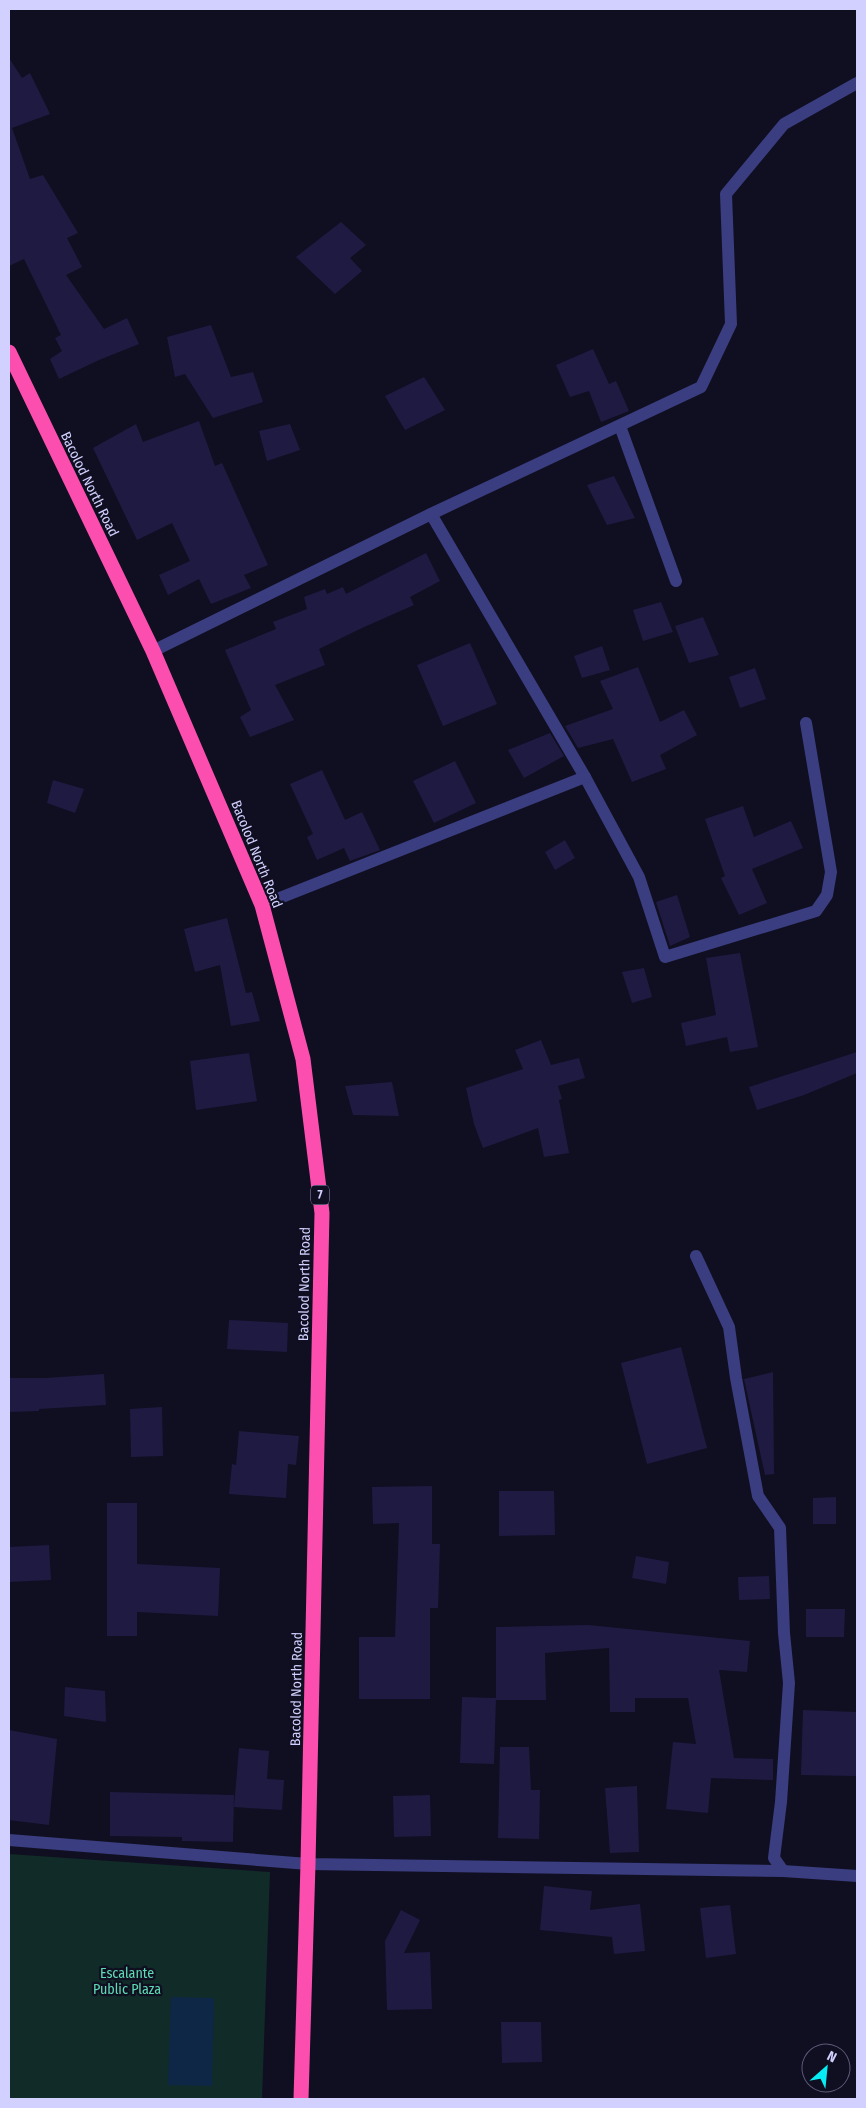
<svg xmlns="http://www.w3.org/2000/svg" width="866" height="2108" viewBox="0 0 866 2108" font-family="'Fira Sans Condensed',sans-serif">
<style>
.green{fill:#112b28}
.water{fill:#0e2746}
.building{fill:#1f1a42}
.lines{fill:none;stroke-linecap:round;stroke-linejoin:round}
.street{stroke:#3a3d7f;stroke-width:12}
.highway{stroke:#fb4eae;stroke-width:15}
.labels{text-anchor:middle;stroke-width:4.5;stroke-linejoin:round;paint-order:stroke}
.shield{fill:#100e21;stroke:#9796bc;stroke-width:1}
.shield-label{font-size:12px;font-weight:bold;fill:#d1d0fe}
.street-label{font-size:14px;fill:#d1d0fe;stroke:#100e21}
.park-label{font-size:14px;fill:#5ddcb3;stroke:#100e21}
</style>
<rect width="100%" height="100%" fill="#100e21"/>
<path class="green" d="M 9,1854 L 270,1872 L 262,2099 L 9,2099 Z"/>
<path class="water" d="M 171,1997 L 214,1998 L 212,2086 L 168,2085 Z"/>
<g class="building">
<path d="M 9,58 L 22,78 L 30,73 L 50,114 L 12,128 L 30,179 L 43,175 L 78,233 L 67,238 L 82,267 L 66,275 L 104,329 L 127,318 L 139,344 L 99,360 L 59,379 L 50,359 L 62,351 L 55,338 L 61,335 L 24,259 L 9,266 Z"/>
<path d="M 341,222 L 366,245 L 350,258 L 362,271 L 335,294 L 296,257 Z"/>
<path d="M 211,325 L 231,377 L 253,372 L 263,402 L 213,418 L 185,374 L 175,377 L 167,337 Z"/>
<path d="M 593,349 L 609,384 L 616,381 L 629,411 L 601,422 L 589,391 L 570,397 L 556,365 Z"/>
<path d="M 424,377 L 445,410 L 405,430 L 385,396 Z"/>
<path d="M 199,421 L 215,466 L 222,463 L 268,565 L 244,575 L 251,588 L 211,604 L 199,579 L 168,595 L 159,575 L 190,561 L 172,523 L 137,540 L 93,448 L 136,424 L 143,442 Z"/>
<path d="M 290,424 L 300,450 L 267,461 L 259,431 Z"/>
<path d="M 614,476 L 635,518 L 607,525 L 587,485 Z"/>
<path d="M 426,553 L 440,581 L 410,597 L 414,605 L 362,628 L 319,649 L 325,665 L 275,685 L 294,720 L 250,737 L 240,717 L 251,710 L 225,650 L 276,629 L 273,622 L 307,609 L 304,597 L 325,589 L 327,594 L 343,587 L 346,594 Z"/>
<path d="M 661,602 L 673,632 L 643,641 L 633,610 Z"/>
<path d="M 703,617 L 719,655 L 689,663 L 675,626 Z"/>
<path d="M 470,643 L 497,704 L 443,726 L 417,665 Z"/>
<path d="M 602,646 L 610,670 L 582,678 L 574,656 Z"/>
<path d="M 638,667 L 660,722 L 684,710 L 697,735 L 660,755 L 666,769 L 632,782 L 613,739 L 578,748 L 565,726 L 613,709 L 600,681 Z"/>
<path d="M 755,668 L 766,699 L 740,708 L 729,677 Z"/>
<path d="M 550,733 L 564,756 L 524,778 L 508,750 Z"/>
<path d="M 455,761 L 476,803 L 434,823 L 413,781 Z"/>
<path d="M 322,770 L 345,820 L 362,812 L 380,850 L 350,861 L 344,848 L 317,860 L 307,837 L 313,834 L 290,784 Z"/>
<path d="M 53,780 L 84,789 L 75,813 L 47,803 Z"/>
<path d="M 743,806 L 754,837 L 791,821 L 803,848 L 752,869 L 767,903 L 739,915 L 721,878 L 725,876 L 705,819 Z"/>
<path d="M 565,840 L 575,858 L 555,870 L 545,852 Z"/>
<path d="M 677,895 L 690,937 L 670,946 L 656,902 Z"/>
<path d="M 227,918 L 246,993 L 252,992 L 260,1021 L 231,1026 L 220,965 L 195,972 L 184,929 Z"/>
<path d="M 740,953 L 758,1047 L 730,1052 L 727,1037 L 686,1046 L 681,1023 L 716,1015 L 706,958 Z"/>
<path d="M 644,968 L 652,997 L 632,1003 L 622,972 Z"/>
<path d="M 541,1040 L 551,1065 L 579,1058 L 585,1078 L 558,1086 L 562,1099 L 559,1100 L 569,1153 L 544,1157 L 538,1128 L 483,1148 L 474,1124 L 466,1088 L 523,1069 L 515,1050 Z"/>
<path d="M 857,1052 L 857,1073 L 804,1095 L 757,1110 L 749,1087 Z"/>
<path d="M 249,1053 L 257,1101 L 196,1110 L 190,1061 Z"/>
<path d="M 392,1082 L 399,1116 L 353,1115 L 345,1086 Z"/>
<path d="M 229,1320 L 288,1323 L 287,1352 L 227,1349 Z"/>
<path d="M 681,1347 L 707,1448 L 647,1464 L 621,1363 Z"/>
<path d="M 773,1372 L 774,1474 L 765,1475 L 744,1379 Z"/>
<path d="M 104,1374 L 106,1405 L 39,1409 L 39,1411 L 9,1412 L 9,1378 L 46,1378 Z"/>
<path d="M 162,1407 L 163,1456 L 131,1457 L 130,1409 Z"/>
<path d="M 239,1431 L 299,1436 L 296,1465 L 288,1464 L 286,1498 L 229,1494 L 232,1464 L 236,1465 Z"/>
<path d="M 432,1486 L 432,1544 L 440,1544 L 438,1608 L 430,1608 L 430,1699 L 359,1699 L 359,1637 L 395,1637 L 399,1523 L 373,1524 L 372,1487 Z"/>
<path d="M 499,1491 L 554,1491 L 555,1535 L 499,1536 Z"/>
<path d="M 836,1497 L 836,1524 L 813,1524 L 813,1498 Z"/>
<path d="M 107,1503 L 137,1503 L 137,1564 L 220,1568 L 218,1616 L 137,1612 L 137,1636 L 107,1636 Z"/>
<path d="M 49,1545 L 51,1580 L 9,1582 L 9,1547 Z"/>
<path d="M 636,1556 L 669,1562 L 666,1584 L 632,1578 Z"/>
<path d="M 769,1576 L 770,1599 L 739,1600 L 738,1577 Z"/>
<path d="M 806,1609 L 845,1609 L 844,1637 L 806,1637 Z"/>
<path d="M 588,1625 L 750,1641 L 747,1672 L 719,1670 L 734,1758 L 773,1759 L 773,1780 L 711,1778 L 708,1813 L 666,1809 L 673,1742 L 696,1744 L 688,1698 L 635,1698 L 635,1712 L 610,1712 L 609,1648 L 545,1653 L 546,1700 L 496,1700 L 496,1627 Z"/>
<path d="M 65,1687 L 105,1691 L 106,1722 L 64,1716 Z"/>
<path d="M 462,1697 L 496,1698 L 494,1764 L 460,1763 Z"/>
<path d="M 803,1710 L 857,1712 L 857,1776 L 801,1775 Z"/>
<path d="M 9,1730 L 57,1739 L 49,1825 L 9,1820 Z"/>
<path d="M 500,1747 L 529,1747 L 531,1790 L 540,1790 L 539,1839 L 498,1838 Z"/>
<path d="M 239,1748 L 269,1751 L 267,1779 L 284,1780 L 282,1810 L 234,1807 Z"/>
<path d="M 637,1786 L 639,1852 L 610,1853 L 605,1788 Z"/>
<path d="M 110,1792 L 234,1795 L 233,1842 L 182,1841 L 182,1837 L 110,1836 Z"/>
<path d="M 430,1795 L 431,1836 L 394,1837 L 393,1796 Z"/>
<path d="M 544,1886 L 592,1891 L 590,1910 L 640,1904 L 645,1951 L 614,1954 L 612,1937 L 540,1930 Z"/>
<path d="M 730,1905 L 736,1954 L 706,1958 L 700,1908 Z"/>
<path d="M 401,1910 L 420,1920 L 404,1953 L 430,1952 L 432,2009 L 387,2010 L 385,1941 Z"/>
<path d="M 501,2022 L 541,2022 L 542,2062 L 502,2063 Z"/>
</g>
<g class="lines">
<g class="street">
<path d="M 620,426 L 676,581"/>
<path d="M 431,514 L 585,777 L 639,877 L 665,957 L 816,911 L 827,895 L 831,872 L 806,723"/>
<path d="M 153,651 L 431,514 L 701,387 L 731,324 L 726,194 L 784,124 L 857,83"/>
<path d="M 262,905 L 585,777"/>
<path d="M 696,1256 L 729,1327 L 736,1378 L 758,1496 L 780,1528 L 784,1633 L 789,1683 L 781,1802 L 774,1858 L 783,1871"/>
<path d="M 9,1840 L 308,1864 L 783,1871 L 857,1876"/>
</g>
<path class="highway" d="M 9,352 L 153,651 L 262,905 L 303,1059 L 322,1213 L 308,1864 L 301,2099"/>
</g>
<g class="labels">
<rect class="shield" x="311" y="1185.5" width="18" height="19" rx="4"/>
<g class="shield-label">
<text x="320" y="1199">7</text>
</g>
<g class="street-label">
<text transform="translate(90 484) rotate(64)" y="5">Bacolod North Road</text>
<text transform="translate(257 854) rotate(68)" y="5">Bacolod North Road</text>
<text transform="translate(304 1284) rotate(-89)" y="5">Bacolod North Road</text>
<text transform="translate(296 1689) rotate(-89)" y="5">Bacolod North Road</text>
</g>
<g class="park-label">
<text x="127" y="1978">Escalante<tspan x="127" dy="16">Public Plaza</tspan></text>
</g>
</g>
<rect width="866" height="2108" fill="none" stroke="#d1d0fe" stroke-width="20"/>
<g transform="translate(826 2068) rotate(27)"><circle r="24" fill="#100e21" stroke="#5d5c79"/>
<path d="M0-4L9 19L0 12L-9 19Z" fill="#06eef3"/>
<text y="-8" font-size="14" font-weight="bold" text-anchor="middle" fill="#d1d0fe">N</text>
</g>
</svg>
